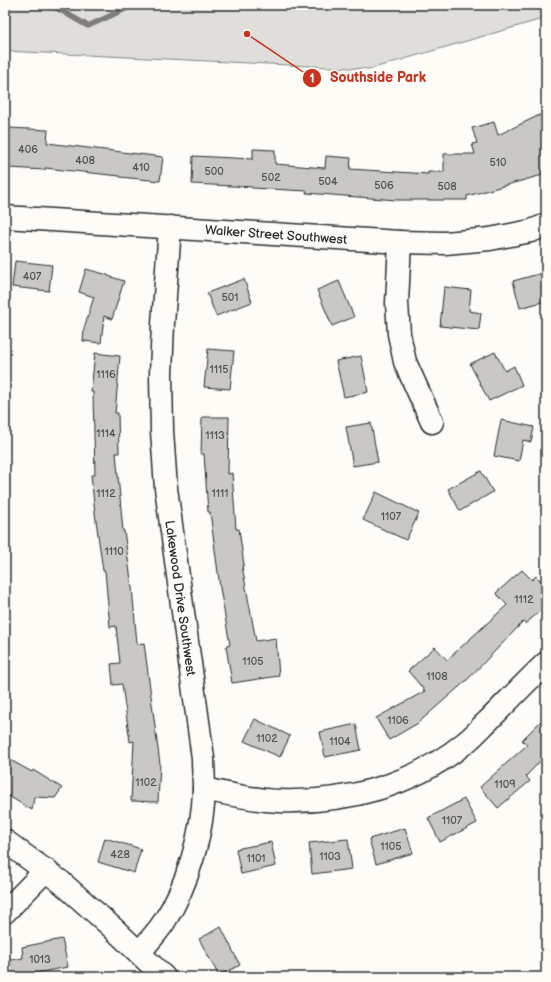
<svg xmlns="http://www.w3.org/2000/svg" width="551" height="982" viewBox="0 0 551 982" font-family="'Balsamiq Sans',sans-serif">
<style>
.green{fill:#dfdeda;stroke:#858482}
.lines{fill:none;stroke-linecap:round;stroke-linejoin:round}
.stream{stroke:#7e7d7b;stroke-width:5.5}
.building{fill:#c9c8c4;stroke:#2b2b2b}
.minor-casing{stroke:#2b2b2b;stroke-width:25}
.minor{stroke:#fdfcf7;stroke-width:22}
.labels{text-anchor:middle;stroke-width:3;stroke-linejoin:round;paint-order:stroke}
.number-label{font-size:11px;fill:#525251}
.street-label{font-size:13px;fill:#2b2b2b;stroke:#fdfcf7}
.leader{fill:none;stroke:#c8321e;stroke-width:1.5}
.callout-dot{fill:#c8321e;stroke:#fdfcf7;stroke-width:1.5}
.mark-label{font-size:12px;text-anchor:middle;font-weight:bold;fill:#fff}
.callout-label{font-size:14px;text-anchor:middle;font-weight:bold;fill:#c8321e;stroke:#fdfcf7;stroke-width:3;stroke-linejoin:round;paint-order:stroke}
</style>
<rect width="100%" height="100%" fill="#fdfcf7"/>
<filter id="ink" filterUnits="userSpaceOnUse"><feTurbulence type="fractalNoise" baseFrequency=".025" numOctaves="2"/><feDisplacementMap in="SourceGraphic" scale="8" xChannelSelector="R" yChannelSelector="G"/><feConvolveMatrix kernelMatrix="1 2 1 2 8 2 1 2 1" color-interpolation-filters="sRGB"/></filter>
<g filter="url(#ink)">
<path class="green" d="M 5,5 L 546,5 L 546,18 L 370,69 L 5,51 Z"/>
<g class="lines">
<path class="stream" d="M 51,5 L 55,7 L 88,26 L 134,5"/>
</g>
<g class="building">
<path d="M 546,112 L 546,174 L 467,196 L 467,200 L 397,200 L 306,193 L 307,191 L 252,188 L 252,187 L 192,184 L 193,156 L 253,159 L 253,149 L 275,150 L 275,164 L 325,168 L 326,156 L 351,158 L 350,169 L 428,174 L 428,172 L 444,172 L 444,154 L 475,154 L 472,144 L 477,143 L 472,128 L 494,122 L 498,135 Z"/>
<path d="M 10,128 L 48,130 L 47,143 L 163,157 L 160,181 L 120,177 L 120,176 L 45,168 L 45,170 L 8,168 Z"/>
<path d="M 15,261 L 52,265 L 49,291 L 12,287 Z"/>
<path d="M 86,269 L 108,275 L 108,276 L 124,281 L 112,319 L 104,316 L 101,343 L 83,341 L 84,328 L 94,297 L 79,292 Z"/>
<path d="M 546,272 L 546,301 L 520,308 L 513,281 Z"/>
<path d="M 244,279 L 252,302 L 216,316 L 207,293 Z"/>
<path d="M 339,281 L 354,317 L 332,326 L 317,290 Z"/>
<path d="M 444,287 L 471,290 L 469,311 L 481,313 L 479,330 L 440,326 Z"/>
<path d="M 208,349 L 234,351 L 230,389 L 204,387 Z"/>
<path d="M 495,352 L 505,371 L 514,366 L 522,385 L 489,401 L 470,364 Z"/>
<path d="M 95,353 L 120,356 L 115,413 L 118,413 L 119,453 L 116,453 L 123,531 L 124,531 L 132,587 L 137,644 L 144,643 L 160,764 L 158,802 L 131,801 L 134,741 L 130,742 L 122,684 L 113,685 L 111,664 L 120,663 L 116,626 L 110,627 L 105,571 L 103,571 L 95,513 L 91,475 L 95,475 L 93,392 L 91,392 Z"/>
<path d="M 361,356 L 368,392 L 344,397 L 336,361 Z"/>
<path d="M 202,417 L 229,417 L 228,474 L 232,473 L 236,529 L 239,529 L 244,565 L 242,566 L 256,641 L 276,638 L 279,676 L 232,683 L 226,646 L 230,645 L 220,588 L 210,512 L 208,512 L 204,454 L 201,454 Z"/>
<path d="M 501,420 L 534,427 L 531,442 L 523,440 L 519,461 L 494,456 Z"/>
<path d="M 371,423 L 378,462 L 353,466 L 346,427 Z"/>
<path d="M 481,471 L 493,492 L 460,511 L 448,489 Z"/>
<path d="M 376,492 L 419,513 L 406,540 L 363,520 Z"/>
<path d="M 522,570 L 532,580 L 536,576 L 546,586 L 546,606 L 525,624 L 523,622 L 467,680 L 418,723 L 389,740 L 376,718 L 425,691 L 408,671 L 435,647 L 447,660 L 507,605 L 496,593 Z"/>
<path d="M 546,716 L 546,755 L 526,776 L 530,781 L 498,808 L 480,787 L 527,745 L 522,740 Z"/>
<path d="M 255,719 L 290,736 L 280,757 L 244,741 Z"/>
<path d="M 356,724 L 361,750 L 325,757 L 320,732 Z"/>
<path d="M 5,757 L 32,772 L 33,770 L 62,788 L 55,798 L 34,797 L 32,810 L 5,794 Z"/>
<path d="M 464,799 L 477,823 L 440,842 L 428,818 Z"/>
<path d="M 405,828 L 413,853 L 376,864 L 369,839 Z"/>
<path d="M 105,838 L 141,849 L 134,873 L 98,862 Z"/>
<path d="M 348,839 L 352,869 L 312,874 L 309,843 Z"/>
<path d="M 271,842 L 276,866 L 241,874 L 236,849 Z"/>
<path d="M 221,927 L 240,965 L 219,976 L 199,939 Z"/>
<path d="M 62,939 L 68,967 L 31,974 L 32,977 L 8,977 L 5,961 L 23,958 L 22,947 Z"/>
</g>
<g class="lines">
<g class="minor-casing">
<g id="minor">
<path d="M 5,217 L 400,242 L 445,243 L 490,239 L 531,231 L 546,225"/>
<path d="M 400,242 L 397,303 L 399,334 L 405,362 L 432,422"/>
<path d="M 204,789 C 228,794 254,800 279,801 C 346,803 413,786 466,742 C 474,736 480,728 488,721 C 507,702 526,682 546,663"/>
<path d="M 5,841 L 61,882 L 114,929 L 164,977"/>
<path d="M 5,912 L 46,870"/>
<path d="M 139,953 C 147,943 157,933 164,922 C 188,885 203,832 204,789 C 204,778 203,768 203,758 L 166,488 L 162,431 L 161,374 L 163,324 L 170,227"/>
</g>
</g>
<use href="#minor" class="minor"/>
</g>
</g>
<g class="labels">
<g class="number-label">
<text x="28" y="153">406</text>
<text x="85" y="164">408</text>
<text x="498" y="166">510</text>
<text x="141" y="171">410</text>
<text x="214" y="175">500</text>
<text x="271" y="181">502</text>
<text x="328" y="185">504</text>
<text x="384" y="189">506</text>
<text x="447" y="190">508</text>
<text x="32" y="280">407</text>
<text x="230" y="301">501</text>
<text x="219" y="373">1115</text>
<text x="106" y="378">1116</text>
<text x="106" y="437">1114</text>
<text x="215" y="439">1113</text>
<text x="106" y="497">1112</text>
<text x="220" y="497">1111</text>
<text x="391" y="520">1107</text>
<text x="114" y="555">1110</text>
<text x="524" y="603">1112</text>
<text x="253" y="665">1105</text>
<text x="437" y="680">1108</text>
<text x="398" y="724">1106</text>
<text x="267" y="742">1102</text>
<text x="340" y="745">1104</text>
<text x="146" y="786">1102</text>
<text x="505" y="788">1109</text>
<text x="452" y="824">1107</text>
<text x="391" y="850">1105</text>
<text x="120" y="858">428</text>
<text x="330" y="860">1103</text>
<text x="256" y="862">1101</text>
<text x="40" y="963">1013</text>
</g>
<g class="street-label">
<text transform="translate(276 234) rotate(4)" y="5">Walker Street Southwest</text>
<text transform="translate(181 598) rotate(82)" y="5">Lakewood Drive Southwest</text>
</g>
</g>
<path class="leader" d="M247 34L312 78"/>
<g class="callout-dot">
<circle cx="247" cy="34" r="4"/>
<circle cx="312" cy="78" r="10"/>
</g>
<g class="mark-label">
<text x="312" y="82">1</text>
</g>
<g class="callout-label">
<text x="378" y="82">Southside Park</text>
</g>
<rect width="551" height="982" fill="none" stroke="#fdfcf7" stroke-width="20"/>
<rect x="10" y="10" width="531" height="962" fill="none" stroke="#2b2b2b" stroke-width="1.5" filter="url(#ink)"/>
</svg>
